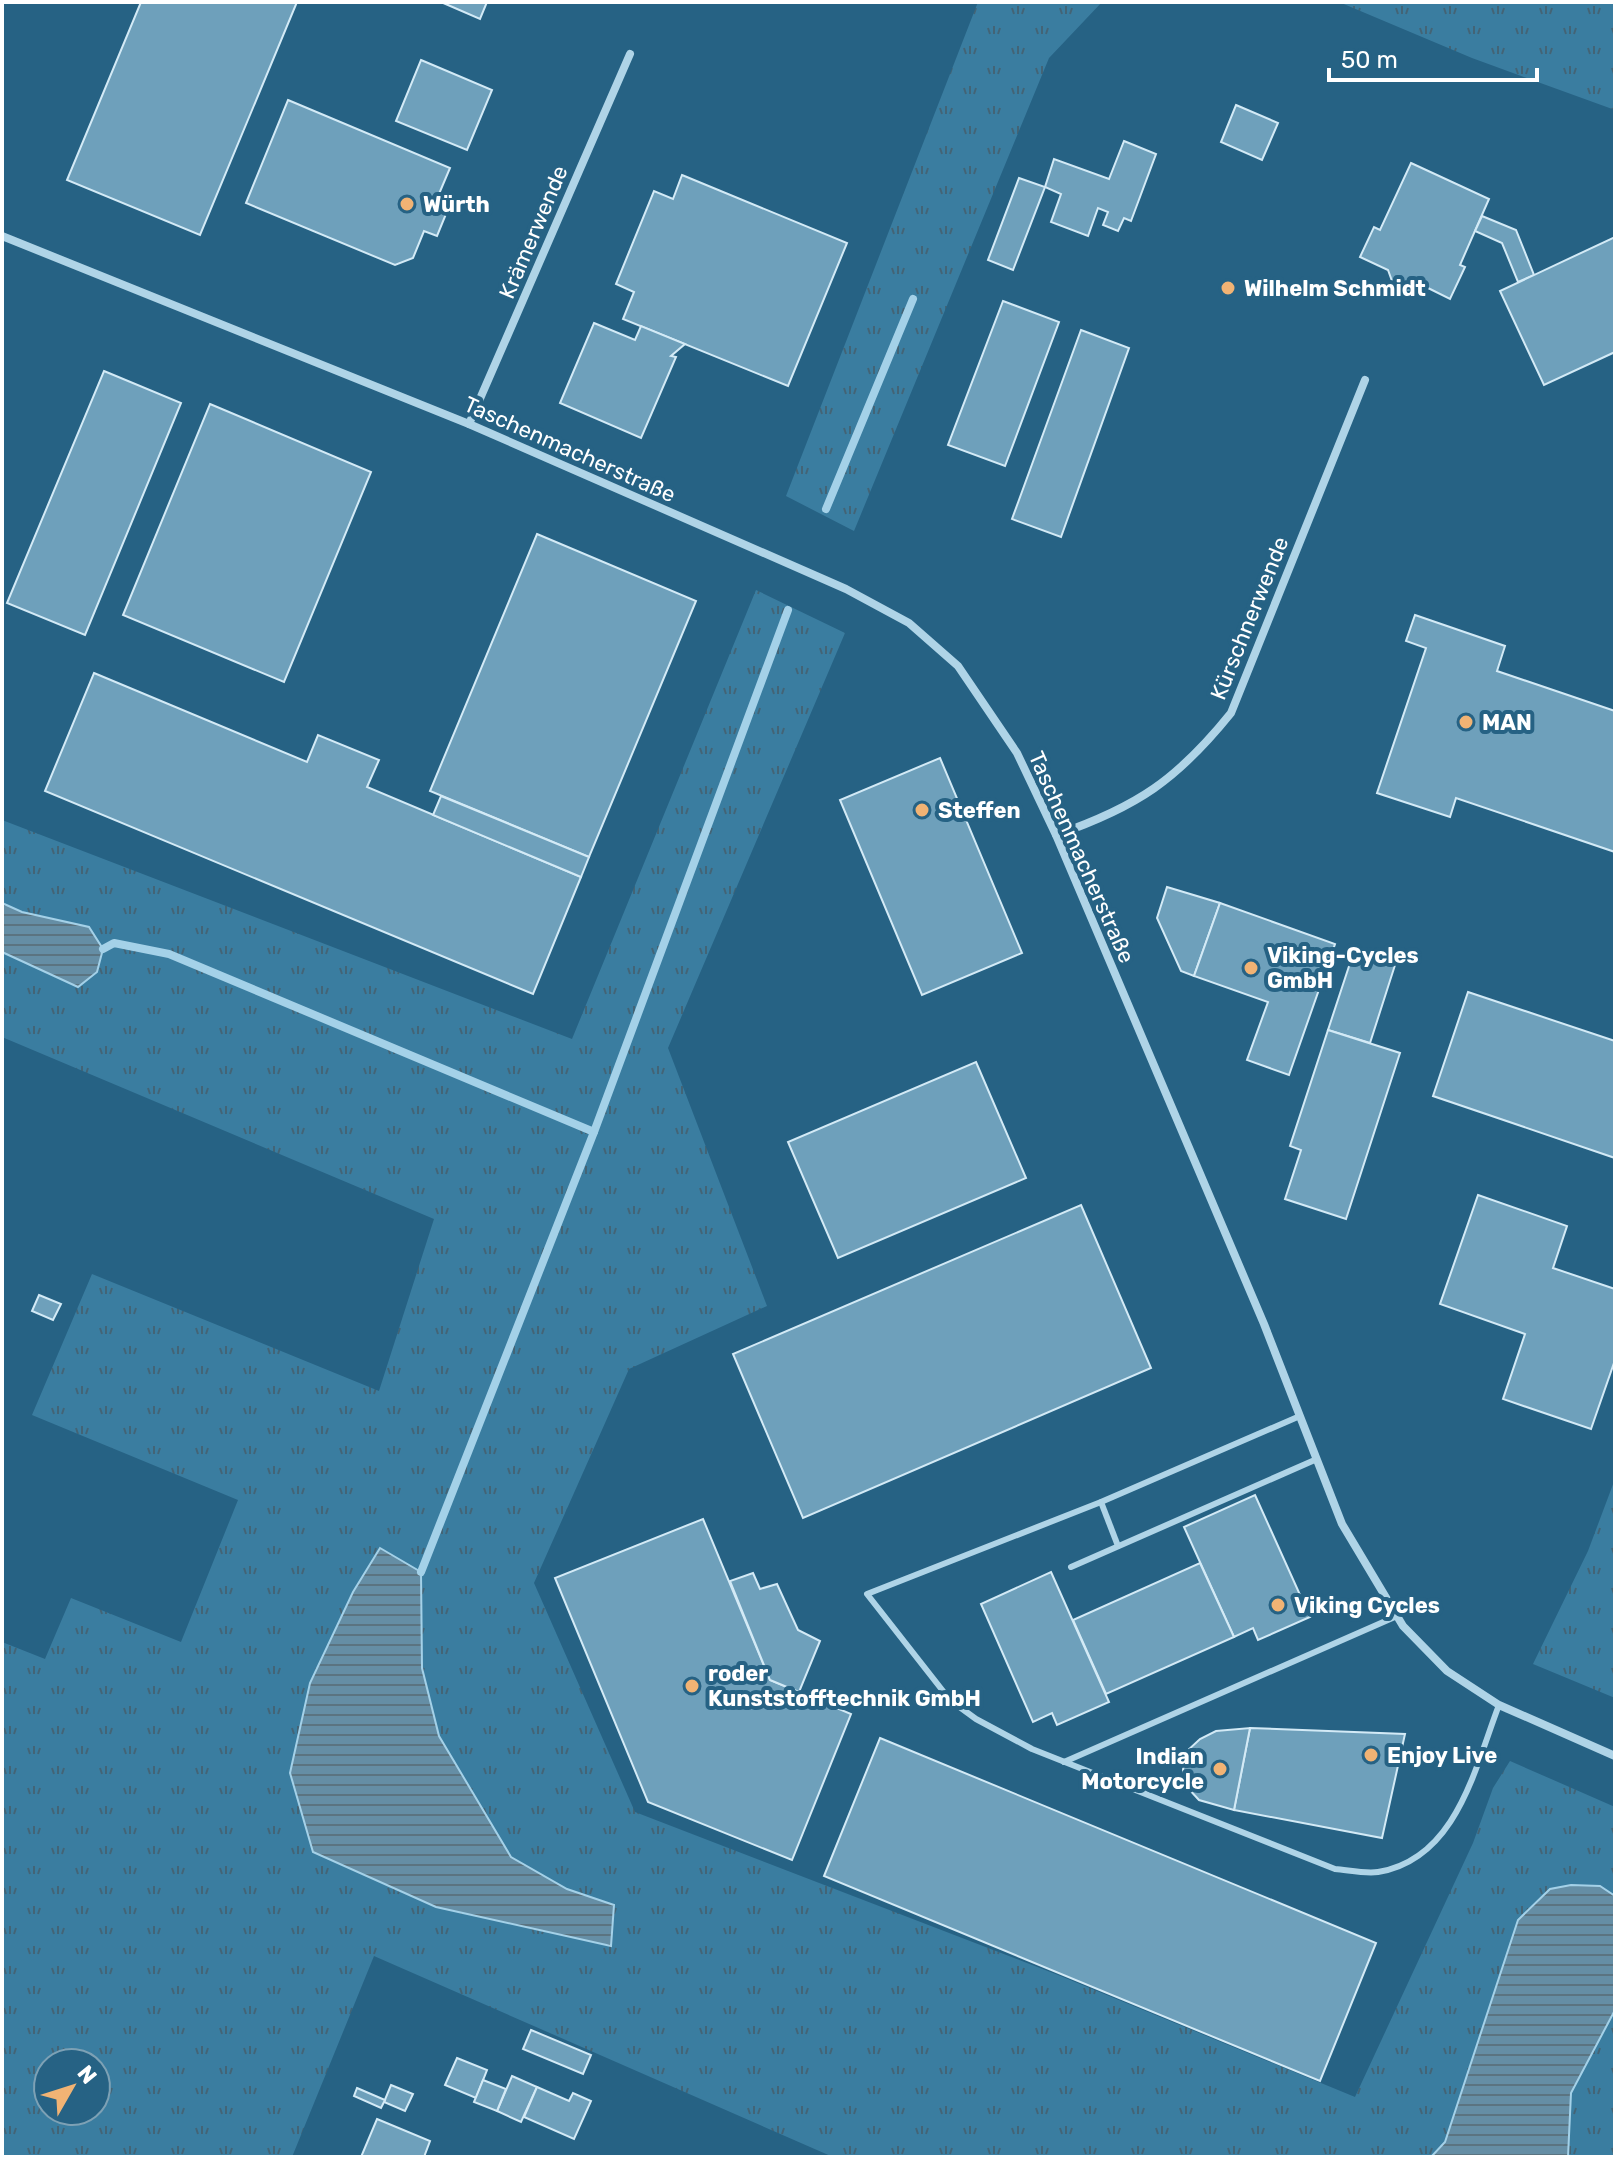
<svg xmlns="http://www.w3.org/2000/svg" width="1617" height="2159" viewBox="0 0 1617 2159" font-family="Rubik,sans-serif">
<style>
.grass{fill:url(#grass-tufts);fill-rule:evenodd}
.water{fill:url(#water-rules);stroke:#a4d1e8;stroke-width:2}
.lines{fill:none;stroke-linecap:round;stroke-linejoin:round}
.stream{stroke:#a4d1e8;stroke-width:8}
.building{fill:#6ea0bb;stroke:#d3eaf6;stroke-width:2}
.service{stroke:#afd4e7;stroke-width:6}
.minor{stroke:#afd4e7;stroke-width:8}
.poi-dot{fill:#f1b374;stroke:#266284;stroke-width:3}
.labels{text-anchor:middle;stroke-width:8;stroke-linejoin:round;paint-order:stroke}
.poi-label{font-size:22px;font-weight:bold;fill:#fff;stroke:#266284;text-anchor:start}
.street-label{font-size:22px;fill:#fff;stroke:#266284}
</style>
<defs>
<pattern id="grass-tufts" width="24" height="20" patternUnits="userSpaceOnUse" patternTransform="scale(2)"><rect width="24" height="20" fill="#3a7da0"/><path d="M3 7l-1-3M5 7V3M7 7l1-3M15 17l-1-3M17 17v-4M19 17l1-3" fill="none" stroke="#436476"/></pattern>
<pattern id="water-rules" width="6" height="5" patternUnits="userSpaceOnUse" patternTransform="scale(2)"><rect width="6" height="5" fill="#658ea5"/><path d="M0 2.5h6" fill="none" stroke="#5b7481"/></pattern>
</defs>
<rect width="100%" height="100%" fill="#266284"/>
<g class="grass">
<path d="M 978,2 L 1102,2 L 1049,58 L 854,531 L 786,496 Z"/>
<path d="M 1339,2 L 1615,2 L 1615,110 L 1472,58 Z"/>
<path d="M 756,590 L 845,633 L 668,1048 L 767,1306 L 629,1369 L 534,1583 L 635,1812 L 1058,1975 L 1355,2097 L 1473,1843 L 1493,1788 L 1510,1761 L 1615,1807 L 1615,1896 L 1600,1886 L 1571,1885 L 1551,1889 L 1518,1920 L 1445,2142 L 1431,2157 L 833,2157 L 374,1956 L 292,2157 L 2,2157 L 2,1642 L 45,1659 L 71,1598 L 181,1642 L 238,1500 L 32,1415 L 92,1274 L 379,1391 L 434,1219 L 2,1037 L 2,952 L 23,962 L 22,912 L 2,903 L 2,820 L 572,1039 ZM 421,1572 L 422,1668 L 439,1736 L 511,1857 L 567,1889 L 614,1905 L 611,1945 L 436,1907 L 313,1852 L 290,1773 L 310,1683 L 353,1592 ZM 48,2063 L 96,2063 L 96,2111 L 48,2111 Z"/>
<path d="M 1615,1479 L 1615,1698 L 1533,1664 L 1588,1551 Z"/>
<path d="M 1615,2010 L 1615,2157 L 1568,2157 L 1571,2093 Z"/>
</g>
<g class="water">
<path d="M 2,903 L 22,912 L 89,927 L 103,949 L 97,972 L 78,987 L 2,952 Z"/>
<path d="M 380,1548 L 421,1572 L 422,1668 L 439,1736 L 511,1857 L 567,1889 L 614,1905 L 611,1946 L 436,1907 L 313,1852 L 290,1773 L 310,1683 L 353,1592 Z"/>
<path d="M 1571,1885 L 1600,1886 L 1615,1896 L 1615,2010 L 1571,2093 L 1568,2157 L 1431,2157 L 1445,2142 L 1518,1920 L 1550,1889 Z"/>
</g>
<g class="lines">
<g class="stream">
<path d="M 826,509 L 913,299"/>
<path d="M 103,949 L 114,943 L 169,954 L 594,1132"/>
<path d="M 421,1572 L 594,1132 L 788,610"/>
</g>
</g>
<g class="building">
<path d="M 141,2 L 297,2 L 200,235 L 67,180 Z"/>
<path d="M 441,2 L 487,2 L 480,19 Z"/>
<path d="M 421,60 L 492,90 L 467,150 L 396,121 Z"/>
<path d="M 288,100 L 450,168 L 433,208 L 446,214 L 437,236 L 424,231 L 413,258 L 395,265 L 246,203 Z"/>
<path d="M 1236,105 L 1278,123 L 1262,160 L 1221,142 Z"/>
<path d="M 1124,141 L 1156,154 L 1131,221 L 1124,218 L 1118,231 L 1103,225 L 1108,212 L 1098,208 L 1088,236 L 1051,222 L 1061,194 L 1045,187 L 1054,159 L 1109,179 Z"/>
<path d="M 1411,163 L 1489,199 L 1460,265 L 1465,267 L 1450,299 L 1422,285 L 1409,292 L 1403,291 L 1392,281 L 1388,270 L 1360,257 L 1374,227 L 1380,230 Z"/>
<path d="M 682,175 L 847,243 L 788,386 L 623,319 L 634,292 L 616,284 L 654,191 L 673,199 Z"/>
<path d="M 1019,178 L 1045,187 L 1013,270 L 988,260 Z"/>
<path d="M 1482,216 L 1516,230 L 1534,275 L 1518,282 L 1502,243 L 1475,231 Z"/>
<path d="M 1615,237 L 1615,352 L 1544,385 L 1500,291 Z"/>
<path d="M 1003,301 L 1059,322 L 1005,466 L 948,445 Z"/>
<path d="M 594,323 L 635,340 L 641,326 L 685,344 L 671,356 L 676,357 L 641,438 L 560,403 Z"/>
<path d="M 1081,330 L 1129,348 L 1061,537 L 1012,519 Z"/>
<path d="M 104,371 L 181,403 L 85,635 L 7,603 Z"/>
<path d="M 210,404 L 371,472 L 284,682 L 123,615 Z"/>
<path d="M 537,534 L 696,601 L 589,857 L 430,791 Z"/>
<path d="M 1415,615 L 1505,646 L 1497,671 L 1615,711 L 1615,852 L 1456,798 L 1450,817 L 1377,793 L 1426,648 L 1406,641 Z"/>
<path d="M 94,673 L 307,762 L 318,735 L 379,760 L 367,787 L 581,877 L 533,994 L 45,791 Z"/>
<path d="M 940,758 L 1022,953 L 922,995 L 840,800 Z"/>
<path d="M 441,796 L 589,857 L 581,877 L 433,815 Z"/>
<path d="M 1167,887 L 1220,903 L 1194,976 L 1181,971 L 1157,918 Z"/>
<path d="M 1220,903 L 1335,944 L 1289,1075 L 1247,1060 L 1268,1002 L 1194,976 Z"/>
<path d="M 1355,948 L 1396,962 L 1370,1043 L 1328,1030 Z"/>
<path d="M 1468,992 L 1615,1041 L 1615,1158 L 1433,1096 Z"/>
<path d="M 1328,1030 L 1400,1053 L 1346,1219 L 1285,1199 L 1301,1150 L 1290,1146 Z"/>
<path d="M 976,1062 L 1026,1178 L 838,1258 L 788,1142 Z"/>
<path d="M 1478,1195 L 1567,1226 L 1553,1268 L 1615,1289 L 1615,1360 L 1591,1429 L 1503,1399 L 1525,1334 L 1440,1304 Z"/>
<path d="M 1081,1205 L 1151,1368 L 803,1518 L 733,1354 Z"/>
<path d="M 39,1295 L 61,1304 L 53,1320 L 32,1311 Z"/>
<path d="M 1255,1495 L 1310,1617 L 1258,1640 L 1253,1628 L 1234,1637 L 1184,1527 Z"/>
<path d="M 703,1519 L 770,1680 L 851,1714 L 792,1860 L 648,1802 L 555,1578 Z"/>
<path d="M 1200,1563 L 1234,1637 L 1106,1694 L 1073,1620 Z"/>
<path d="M 1051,1572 L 1109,1702 L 1057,1725 L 1052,1713 L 1033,1722 L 981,1604 Z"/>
<path d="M 753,1573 L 760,1589 L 777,1584 L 798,1630 L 820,1641 L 799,1692 L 770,1680 L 730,1581 Z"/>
<path d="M 1250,1728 L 1405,1734 L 1382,1838 L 1234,1810 Z"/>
<path d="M 1250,1728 L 1234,1810 L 1199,1800 L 1187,1787 L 1183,1770 L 1186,1752 L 1200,1739 L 1216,1731 Z"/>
<path d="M 880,1738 L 1376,1943 L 1320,2081 L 824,1876 Z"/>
<path d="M 531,2030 L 591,2055 L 583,2074 L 523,2049 Z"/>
<path d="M 457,2058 L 487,2070 L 476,2098 L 445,2085 Z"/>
<path d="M 512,2076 L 537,2087 L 521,2122 L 497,2111 Z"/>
<path d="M 483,2080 L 506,2089 L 497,2111 L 474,2102 Z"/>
<path d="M 391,2085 L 413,2094 L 405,2111 L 384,2102 Z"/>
<path d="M 537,2087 L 569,2101 L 573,2093 L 591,2101 L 574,2139 L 524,2117 Z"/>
<path d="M 357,2088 L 385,2100 L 381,2108 L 354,2096 Z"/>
<path d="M 377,2119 L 430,2141 L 424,2157 L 361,2157 Z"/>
</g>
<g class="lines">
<g class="service">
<path d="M 1300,1416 L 1101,1502 L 867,1594 L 950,1700 L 976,1719 L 1032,1749 L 1335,1869 C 1348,1870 1365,1874 1378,1872 C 1457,1859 1475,1767 1499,1705"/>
<path d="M 1101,1502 L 1118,1546"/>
<path d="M 1071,1567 L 1317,1459"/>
<path d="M 1064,1762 L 1397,1616"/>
</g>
<g class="minor">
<path d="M 2,236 L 469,424 L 846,589 L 909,623 L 958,666 L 1017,753 L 1056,835 L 1264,1324 L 1342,1524 L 1403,1626 L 1447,1671 L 1499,1705 L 1615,1756"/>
<path d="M 469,424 L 630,54"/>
<path d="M 1056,835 C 1137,807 1177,780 1231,713 L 1365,380"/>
</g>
</g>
<g class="poi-dot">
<circle cx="407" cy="204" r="8"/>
<circle cx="1228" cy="288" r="8"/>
<circle cx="1466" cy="722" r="8"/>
<circle cx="922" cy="810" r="8"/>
<circle cx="1251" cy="968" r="8"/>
<circle cx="1278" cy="1605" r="8"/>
<circle cx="692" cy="1686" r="8"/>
<circle cx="1371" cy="1755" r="8"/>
<circle cx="1220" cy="1769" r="8"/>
</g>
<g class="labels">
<g class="poi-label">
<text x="423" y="212">Würth</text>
<text x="1244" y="296">Wilhelm Schmidt</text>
<text x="1482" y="730">MAN</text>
<text x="938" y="818">Steffen</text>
<text x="1267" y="963">Viking-Cycles<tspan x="1267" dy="25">GmbH</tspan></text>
<text x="1294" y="1613">Viking Cycles</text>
<text x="708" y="1681">roder<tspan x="708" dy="25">Kunststofftechnik GmbH</tspan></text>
<text x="1387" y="1763">Enjoy Live</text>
<text x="1204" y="1764" text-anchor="end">Indian<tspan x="1204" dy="25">Motorcycle</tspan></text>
</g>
<g class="street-label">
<text transform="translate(533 232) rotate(-67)" y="8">Krämerwende</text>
<text transform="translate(570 449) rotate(24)" y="8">Taschenmacherstraße</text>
<text transform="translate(1249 618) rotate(-68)" y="8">Kürschnerwende</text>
<text transform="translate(1082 857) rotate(66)" y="8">Taschenmacherstraße</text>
</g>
</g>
<rect width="1617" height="2159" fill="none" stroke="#ffffff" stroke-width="8"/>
<g transform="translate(72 2087) rotate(51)"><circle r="38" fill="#266284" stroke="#7da1b5" stroke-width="2"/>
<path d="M0-6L14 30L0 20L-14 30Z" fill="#f1b374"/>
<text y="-12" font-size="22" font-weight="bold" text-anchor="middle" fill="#ffffff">N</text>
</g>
<path d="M1329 68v12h208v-12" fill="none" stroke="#ffffff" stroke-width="4"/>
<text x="1341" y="68" font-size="24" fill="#ffffff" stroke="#266284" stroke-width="6" paint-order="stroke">50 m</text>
</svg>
